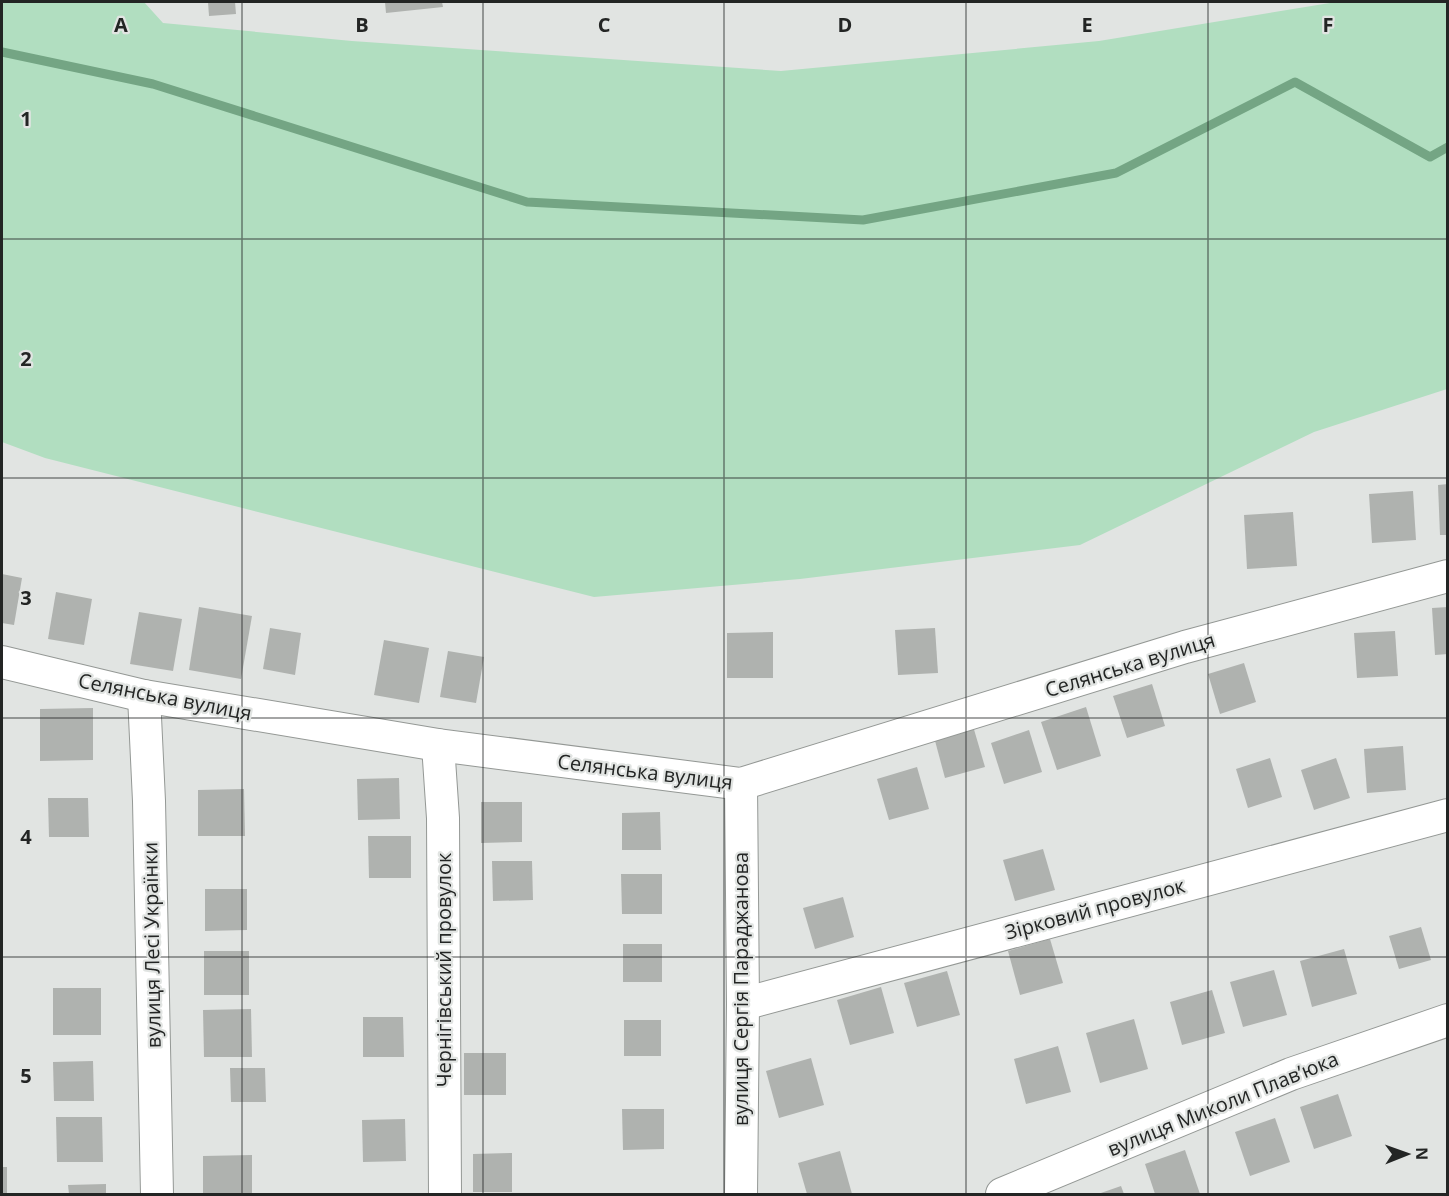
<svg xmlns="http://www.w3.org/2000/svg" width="1449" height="1196" viewBox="0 0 1449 1196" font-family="'Open Sans',sans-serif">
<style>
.green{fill:#b1dec0}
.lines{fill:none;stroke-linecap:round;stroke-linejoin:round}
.stream{stroke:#74a584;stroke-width:9}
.building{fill:#afb2af}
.street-casing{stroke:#949895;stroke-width:34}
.street{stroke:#fff;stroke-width:32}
.grid{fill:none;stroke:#232524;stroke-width:1.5;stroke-opacity:0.55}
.labels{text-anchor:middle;stroke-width:4.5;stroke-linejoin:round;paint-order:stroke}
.street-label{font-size:20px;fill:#232524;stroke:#e1e4e2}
.grid-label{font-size:20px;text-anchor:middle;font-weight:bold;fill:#232524;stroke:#e1e4e2;stroke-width:4.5;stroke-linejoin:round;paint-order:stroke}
</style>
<rect width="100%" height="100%" fill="#e1e4e2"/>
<path class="green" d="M 2,2 L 144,2 L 163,23 L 352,41 L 781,71 L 1099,41 L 1336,2 L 1447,2 L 1447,389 L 1314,432 L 1080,545 L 800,579 L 594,597 L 45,458 L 2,442 Z"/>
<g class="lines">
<path class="stream" d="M 2,52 L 153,84 L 527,202 L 863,220 L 1116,173 L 1295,82 L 1430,157 L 1448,147"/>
</g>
<g class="building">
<path d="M 208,2 L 235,2 L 236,14 L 209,16 Z"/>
<path d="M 385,2 L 442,2 L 443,7 L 386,13 Z"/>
<path d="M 1448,484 L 1448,535 L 1440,535 L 1438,485 Z"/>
<path d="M 1413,491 L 1416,540 L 1372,543 L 1369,494 Z"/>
<path d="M 1293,512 L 1297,566 L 1247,569 L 1244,515 Z"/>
<path d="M 2,574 L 22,578 L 14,625 L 2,623 Z"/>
<path d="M 56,592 L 92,599 L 84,645 L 48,639 Z"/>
<path d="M 199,607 L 252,616 L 241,679 L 189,670 Z"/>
<path d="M 1448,607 L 1448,654 L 1435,655 L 1432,608 Z"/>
<path d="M 139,612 L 182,619 L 173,671 L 130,664 Z"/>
<path d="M 270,628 L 301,633 L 295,675 L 263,669 Z"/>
<path d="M 935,628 L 938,673 L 898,675 L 895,630 Z"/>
<path d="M 1395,631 L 1398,676 L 1357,678 L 1354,633 Z"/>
<path d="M 773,632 L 773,678 L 727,678 L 727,633 Z"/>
<path d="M 384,640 L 429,648 L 419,703 L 374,695 Z"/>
<path d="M 448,651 L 484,657 L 476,703 L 440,697 Z"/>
<path d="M 1244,663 L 1256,702 L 1220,714 L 1208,674 Z"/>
<path d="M 1152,684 L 1165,726 L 1127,738 L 1113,696 Z"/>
<path d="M 1086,707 L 1101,756 L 1057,770 L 1041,722 Z"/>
<path d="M 93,708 L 93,760 L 40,761 L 40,709 Z"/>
<path d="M 973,726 L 985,767 L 945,778 L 934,737 Z"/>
<path d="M 1029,730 L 1042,772 L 1004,784 L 991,743 Z"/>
<path d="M 1403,746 L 1406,790 L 1367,793 L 1364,749 Z"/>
<path d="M 1270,758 L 1282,797 L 1248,808 L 1236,769 Z"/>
<path d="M 1336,758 L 1350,798 L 1314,810 L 1301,770 Z"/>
<path d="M 917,767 L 929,809 L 889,820 L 877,779 Z"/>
<path d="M 399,778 L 400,819 L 358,820 L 357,779 Z"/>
<path d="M 244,789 L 245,836 L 198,836 L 198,790 Z"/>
<path d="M 48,798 L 88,798 L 89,837 L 49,837 Z"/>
<path d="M 481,802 L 522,802 L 522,842 L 481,843 Z"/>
<path d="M 660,812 L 661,850 L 622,850 L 622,813 Z"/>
<path d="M 368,836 L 411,836 L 411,878 L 369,878 Z"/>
<path d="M 1043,849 L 1055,890 L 1015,901 L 1003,860 Z"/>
<path d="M 492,861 L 532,861 L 533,900 L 493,901 Z"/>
<path d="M 621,874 L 662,874 L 662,914 L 622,914 Z"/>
<path d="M 205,889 L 247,889 L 247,930 L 205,931 Z"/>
<path d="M 843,897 L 854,937 L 815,949 L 803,908 Z"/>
<path d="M 1421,927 L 1431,960 L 1399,969 L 1389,936 Z"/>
<path d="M 1050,939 L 1063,983 L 1020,995 L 1008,951 Z"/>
<rect x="623" y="944" width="39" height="38"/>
<path d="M 1344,949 L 1357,994 L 1312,1007 L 1300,961 Z"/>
<rect x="204" y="951" width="45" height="44"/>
<path d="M 1274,970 L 1287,1015 L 1243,1027 L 1230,982 Z"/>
<path d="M 947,971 L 960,1015 L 917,1027 L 904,983 Z"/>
<path d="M 881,987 L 894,1033 L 850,1045 L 837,1000 Z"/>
<rect x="53" y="988" width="48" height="47"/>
<path d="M 1212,990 L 1225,1033 L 1182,1045 L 1170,1002 Z"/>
<path d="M 251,1009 L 252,1057 L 204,1057 L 203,1010 Z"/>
<path d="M 363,1017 L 403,1017 L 404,1057 L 363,1057 Z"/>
<path d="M 1134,1019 L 1148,1069 L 1100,1083 L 1086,1033 Z"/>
<rect x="624" y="1020" width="37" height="36"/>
<path d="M 1058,1046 L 1071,1092 L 1026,1104 L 1014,1059 Z"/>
<rect x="464" y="1053" width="42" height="42"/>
<path d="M 811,1058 L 824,1105 L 779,1118 L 766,1071 Z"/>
<path d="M 93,1061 L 94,1101 L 54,1101 L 53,1062 Z"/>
<path d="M 230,1068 L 265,1068 L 266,1102 L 231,1102 Z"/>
<path d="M 1338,1094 L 1352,1136 L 1314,1149 L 1300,1107 Z"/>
<path d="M 622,1109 L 664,1109 L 664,1149 L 623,1150 Z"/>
<path d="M 56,1117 L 102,1117 L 103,1162 L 57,1162 Z"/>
<path d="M 1275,1118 L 1290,1162 L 1250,1176 L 1235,1132 Z"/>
<path d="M 405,1119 L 406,1161 L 363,1162 L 362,1120 Z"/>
<path d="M 1185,1150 L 1200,1194 L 1155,1194 L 1145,1164 Z"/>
<path d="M 840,1151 L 852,1194 L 807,1194 L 798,1163 Z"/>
<path d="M 512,1153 L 512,1192 L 473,1192 L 473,1154 Z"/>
<path d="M 252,1155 L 252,1194 L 203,1194 L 203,1156 Z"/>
<rect x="2" y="1167" width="5" height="27"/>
<path d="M 106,1184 L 106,1194 L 69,1194 L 68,1185 Z"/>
<path d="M 1121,1186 L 1124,1194 L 1098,1194 Z"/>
</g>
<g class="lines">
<g class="street-casing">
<g id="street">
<path d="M 2,662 L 144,696 L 438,745 L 741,784 L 1185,647 L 1448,576"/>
<path d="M 144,696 L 149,801 L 157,1194"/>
<path d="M 438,745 L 443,818 L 445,1194"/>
<path d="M 741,784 L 743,1004 L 741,1194"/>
<path d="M 743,1004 L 1448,815"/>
<path d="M 1002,1194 L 1291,1074 L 1448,1020"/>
</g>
</g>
<use href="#street" class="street"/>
</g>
<path class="grid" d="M 242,2 L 242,1194M 483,2 L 483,1194M 724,2 L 724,1194M 966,2 L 966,1194M 1208,2 L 1208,1194M 2,239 L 1448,239M 2,478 L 1448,478M 2,718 L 1448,718M 2,957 L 1448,957"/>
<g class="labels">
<g class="street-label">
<text transform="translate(1130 665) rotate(-17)" y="7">Селянська вулиця</text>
<text transform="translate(165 697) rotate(11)" y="7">Селянська вулиця</text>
<text transform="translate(645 772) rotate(7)" y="7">Селянська вулиця</text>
<text transform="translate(1095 909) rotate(-15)" y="7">Зірковий провулок</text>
<text transform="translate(152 945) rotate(-91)" y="7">вулиця Лесі Українки</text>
<text transform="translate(444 970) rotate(-90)" y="7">Чернігівський провулок</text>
<text transform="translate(741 989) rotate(-90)" y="7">вулиця Сергія Параджанова</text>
<text transform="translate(1223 1104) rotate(-22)" y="7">вулиця Миколи Плавʼюка</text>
</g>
</g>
<g class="grid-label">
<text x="121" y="32">A</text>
<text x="362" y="32">B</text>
<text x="604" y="32">C</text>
<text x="845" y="32">D</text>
<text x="1087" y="32">E</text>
<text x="1328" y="32">F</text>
<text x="26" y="126">1</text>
<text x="26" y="366">2</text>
<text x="26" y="605">3</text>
<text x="26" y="844">4</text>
<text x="26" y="1083">5</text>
</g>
<rect width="1449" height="1196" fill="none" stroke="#232524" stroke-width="6"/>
<g transform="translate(1407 1154) rotate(89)" stroke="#e1e4e2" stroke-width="4.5" paint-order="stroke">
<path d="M0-4.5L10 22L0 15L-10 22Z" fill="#232524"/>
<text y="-9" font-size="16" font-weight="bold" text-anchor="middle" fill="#232524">N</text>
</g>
</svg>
